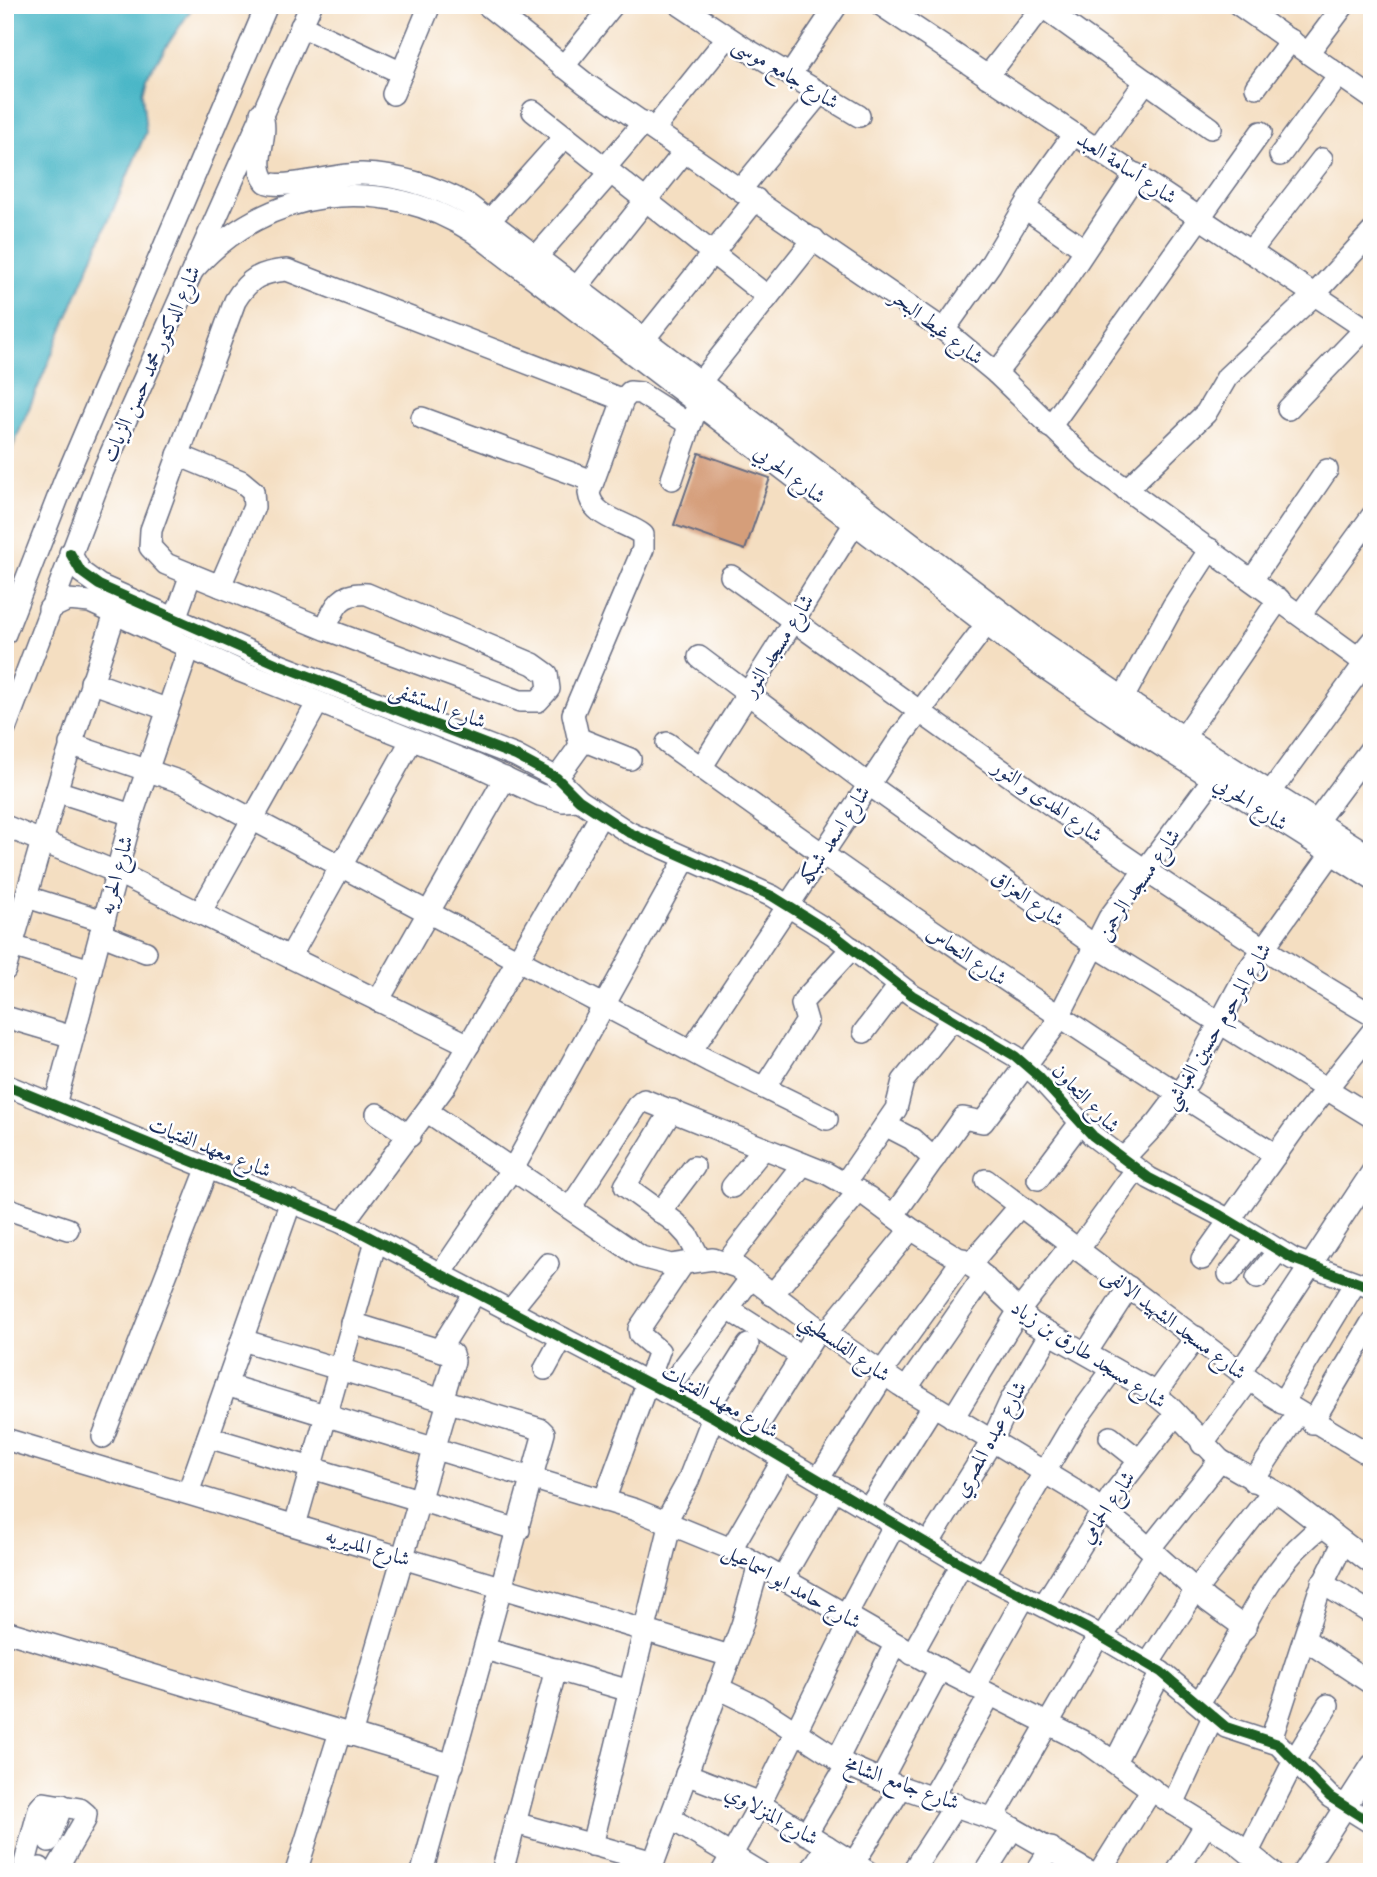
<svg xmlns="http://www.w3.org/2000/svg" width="1377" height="1877" viewBox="0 0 1377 1877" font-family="'IM FELL English',Amiri,serif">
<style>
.water{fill:#4bb7c7;stroke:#337392;stroke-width:2}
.building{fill:#d59e7a}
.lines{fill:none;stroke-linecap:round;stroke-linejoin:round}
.minor-casing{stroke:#676c81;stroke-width:24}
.minor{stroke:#fff;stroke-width:21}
.cycleway-casing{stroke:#fff;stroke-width:15}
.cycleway{stroke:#1b5e20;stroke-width:10}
.labels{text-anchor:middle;stroke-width:5;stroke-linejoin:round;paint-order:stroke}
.street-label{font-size:21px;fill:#1b2f5e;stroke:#fff}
</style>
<rect width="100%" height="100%" fill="#fff"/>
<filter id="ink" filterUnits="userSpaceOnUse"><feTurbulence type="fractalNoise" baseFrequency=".0143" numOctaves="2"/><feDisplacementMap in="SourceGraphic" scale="14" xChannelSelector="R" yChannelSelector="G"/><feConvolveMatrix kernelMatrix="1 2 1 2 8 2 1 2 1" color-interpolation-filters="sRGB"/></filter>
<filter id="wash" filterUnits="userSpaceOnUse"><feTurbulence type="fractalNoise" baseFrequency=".00686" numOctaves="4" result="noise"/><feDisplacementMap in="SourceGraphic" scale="28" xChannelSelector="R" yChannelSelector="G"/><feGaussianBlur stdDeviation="1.57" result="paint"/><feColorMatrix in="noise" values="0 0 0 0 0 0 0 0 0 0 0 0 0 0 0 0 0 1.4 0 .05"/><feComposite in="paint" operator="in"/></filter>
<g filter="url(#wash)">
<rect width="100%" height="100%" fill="#f4dec1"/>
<path class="water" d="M 5,5 L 194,5 L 146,77 L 142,93 L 146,132 L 5,465 Z"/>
<g id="blocks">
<path class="building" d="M 699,453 L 770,478 L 745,550 L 674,525 Z"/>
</g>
</g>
<g filter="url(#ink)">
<use href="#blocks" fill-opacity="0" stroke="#676c81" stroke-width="2"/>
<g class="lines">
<g class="minor-casing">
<g id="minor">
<path d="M 487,5 L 586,84 L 944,330 L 996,373 L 1086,460 L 1372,668"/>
<path d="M 680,5 L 743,47 L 859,116"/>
<path d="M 881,5 L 1372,333"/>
<path d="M 1040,5 L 1211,128"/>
<path d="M 1239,5 L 1372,98"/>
<path d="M 301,26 L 402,73"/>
<path d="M 1308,53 L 1344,5"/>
<path d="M 563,67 L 613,5"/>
<path d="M 790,75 L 837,5"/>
<path d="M 987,77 L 1042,7"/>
<path d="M 1256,87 L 1291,40"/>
<path d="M 393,94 L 430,5"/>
<path d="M 533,111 L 768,297"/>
<path d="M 261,113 C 271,137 250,161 266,182 C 282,191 337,173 362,174 C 400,175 434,186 467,204 L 1036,638 L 1135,706 L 1372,857"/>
<path d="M 654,129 L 727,38"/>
<path d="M 1097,149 L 1146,81"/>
<path d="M 1280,155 L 1339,75"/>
<path d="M 605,168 L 644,122"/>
<path d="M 741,189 L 820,93"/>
<path d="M 1025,208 L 1084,249"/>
<path d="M 490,220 L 565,136"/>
<path d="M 1250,252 L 1322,159"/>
<path d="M 537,256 L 611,172"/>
<path d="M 193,270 C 267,186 382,172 475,233 L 1029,657 L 1124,722 L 1372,879"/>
<path d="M 577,287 L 685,151"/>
<path d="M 944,330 L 990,265 L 1041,180 L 1074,134"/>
<path d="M 645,338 L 756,199"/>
<path d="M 996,373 L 1046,309 L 1136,174"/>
<path d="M 701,381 L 814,239"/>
<path d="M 1288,409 L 1365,329"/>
<path d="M 422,418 L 593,481"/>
<path d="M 1050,427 L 1261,132"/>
<path d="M 178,455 L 241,481 L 253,491 L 254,507 L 220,586"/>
<path d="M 672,479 L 695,412"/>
<path d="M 1126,490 L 1206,413 L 1227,377 L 1313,296 L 1372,232"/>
<path d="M 70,553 L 81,572 L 99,585 L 280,665 L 516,756 L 557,778 L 579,800 L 628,832 L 772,896 L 833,934 L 912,995 L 1015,1056 L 1038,1076 L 1093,1136 L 1149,1178 L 1220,1215 L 1293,1259 L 1372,1288"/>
<path d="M 731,576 C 942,726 1149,883 1372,1015"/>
<path d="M 1252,580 L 1327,470"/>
<path d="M 49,609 L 68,600 L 90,602 L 240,671 L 476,765 L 540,795 L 563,801 L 579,800"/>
<path d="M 1300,615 L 1372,516"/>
<path d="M 325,629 C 335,606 340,592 367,594 L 533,664 L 547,674 L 549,689 L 538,701 L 520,701 L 325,629 L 166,564 L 150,547 L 151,530 L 235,301 C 249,278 261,272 287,270 L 623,400"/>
<path d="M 171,630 L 191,574"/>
<path d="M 5,634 L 64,482 L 267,5"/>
<path d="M 699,657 L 868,784 L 1094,945 L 1372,1117"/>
<path d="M 1358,658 L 1372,641"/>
<path d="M 91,682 L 166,709"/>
<path d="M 1123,698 L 1173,606 L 1210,549"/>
<path d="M 5,729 L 103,471 L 311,5"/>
<path d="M 1184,737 L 1279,599"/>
<path d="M 580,739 L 630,759"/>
<path d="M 667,743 C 866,887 1067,1026 1276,1155"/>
<path d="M 70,744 L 184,783 L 709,1061 L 827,1119"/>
<path d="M 701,768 L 855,523"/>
<path d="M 557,778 L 580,746 L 573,714 L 643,549 L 643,535 C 625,521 592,518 589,493 L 623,400 L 630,392 L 640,393 L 690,425"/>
<path d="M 56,791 L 132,815"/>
<path d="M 1270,793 L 1365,663"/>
<path d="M 1316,822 L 1372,747"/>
<path d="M 5,826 L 116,872 L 469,1045"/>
<path d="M 27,897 L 104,921"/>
<path d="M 200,913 L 317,704"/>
<path d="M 100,934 L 146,952"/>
<path d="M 12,946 L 91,970"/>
<path d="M 290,957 L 411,741"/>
<path d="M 5,970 L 61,775 L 115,614"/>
<path d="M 378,1001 L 505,778"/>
<path d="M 5,1017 L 73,1037"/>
<path d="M 864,1032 L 899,986"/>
<path d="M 691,1051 L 902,735 L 986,625"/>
<path d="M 5,1085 L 343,1223 L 713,1417 L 962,1564 L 1088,1629 L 1161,1672 L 1226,1727 L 1278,1744 L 1330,1797 L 1370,1822"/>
<path d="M 764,1088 L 807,1021 L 802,1004 L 804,1000 L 852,948"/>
<path d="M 55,1105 L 132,815 L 189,648"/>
<path d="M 672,1110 L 625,1186 L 676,1223 L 688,1236 L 700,1259"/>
<path d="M 428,1112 L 641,1257 L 671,1265 L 713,1259 L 737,1267 L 819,1329 L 900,1385 L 1082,1495 L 1134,1535 L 1208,1601 L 1245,1628"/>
<path d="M 377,1114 L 410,1136"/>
<path d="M 885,1125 L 912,1139 L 934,1159"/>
<path d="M 1122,1160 L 1157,1123 L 1188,1082 L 1248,970 L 1331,854"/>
<path d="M 1038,1179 L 1080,1123"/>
<path d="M 986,1180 L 1271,1395 L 1365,1452 L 1372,1450"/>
<path d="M 845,1183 L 896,1109 L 903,1081 L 952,1020"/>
<path d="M 732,1187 L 764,1148"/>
<path d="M 5,1208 L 68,1229"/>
<path d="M 570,1208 L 637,1106 L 644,1100 L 826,1173 L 868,1197 L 911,1229 L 977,1270 L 1032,1323 L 1147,1388 L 1169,1406 L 1220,1460 L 1286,1498 L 1372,1564"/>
<path d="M 660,1212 L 694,1167"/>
<path d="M 893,1216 L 963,1118 L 983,1122 L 1052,1030 L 1109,918 L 1213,779"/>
<path d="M 343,1223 L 445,1086 L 601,815"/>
<path d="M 1078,1250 L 1136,1170"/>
<path d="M 1202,1259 L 1295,1128 L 1372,1032"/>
<path d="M 727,1262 L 803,1164"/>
<path d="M 970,1264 L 1020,1206"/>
<path d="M 1229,1274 L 1257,1239"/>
<path d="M 440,1275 L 518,1160 L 686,858"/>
<path d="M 1257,1278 L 1278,1251"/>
<path d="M 772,1295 L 859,1191"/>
<path d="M 728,1309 L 801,1356"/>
<path d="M 510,1311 L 548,1264"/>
<path d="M 352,1323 L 452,1354 L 454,1361 L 442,1400"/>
<path d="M 825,1334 L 911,1229"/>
<path d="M 242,1340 L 540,1429 L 544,1433 L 422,1872"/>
<path d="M 440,1349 L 475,1293"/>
<path d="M 1086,1353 L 1129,1287"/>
<path d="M 545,1369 L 562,1338"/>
<path d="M 1240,1372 L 1372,1172"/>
<path d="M 881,1373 L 963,1259"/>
<path d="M 226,1385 L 636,1510 L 731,1549 L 940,1669 L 1090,1745 L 1162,1797 L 1235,1842 L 1272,1872"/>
<path d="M 906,1389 L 984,1276"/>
<path d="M 665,1392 L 751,1278"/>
<path d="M 1155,1394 L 1196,1337"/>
<path d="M 1282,1403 L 1355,1283"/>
<path d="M 705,1413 L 748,1345"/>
<path d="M 953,1418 L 1018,1312 L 1071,1245"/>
<path d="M 1312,1423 L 1372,1322"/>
<path d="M 103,1437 L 208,1167"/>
<path d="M 208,1437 L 519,1530"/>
<path d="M 1110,1437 L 1139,1460"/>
<path d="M 750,1438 L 819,1329"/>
<path d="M 5,1439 L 730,1656"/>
<path d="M 1202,1444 L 1249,1380"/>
<path d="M 819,1478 L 884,1375"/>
<path d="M 1253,1481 L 1298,1413"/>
<path d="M 188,1493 L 291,1201"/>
<path d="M 604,1501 L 659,1351 L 640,1335 L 639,1329 L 683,1264"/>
<path d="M 869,1508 L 933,1406"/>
<path d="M 665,1523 L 688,1481 L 713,1417"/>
<path d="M 295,1525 L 376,1241"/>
<path d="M 928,1544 L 992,1441 L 1011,1400 L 1050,1333"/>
<path d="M 1150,1548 L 1220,1460"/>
<path d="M 731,1549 L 784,1458"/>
<path d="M 984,1575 L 1073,1424 L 1113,1369"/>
<path d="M 783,1578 L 835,1488"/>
<path d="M 1322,1583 L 1372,1614"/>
<path d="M 1044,1605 L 1111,1497 L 1176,1414"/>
<path d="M 846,1615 L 895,1524"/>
<path d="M 5,1631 L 453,1765"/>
<path d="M 1102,1637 L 1156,1554"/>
<path d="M 1304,1639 L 1372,1684"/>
<path d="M 485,1649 L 630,1691"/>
<path d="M 912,1654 L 962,1564"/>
<path d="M 1148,1664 L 1196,1590 L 1273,1491"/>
<path d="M 974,1687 L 1025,1596"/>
<path d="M 718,1688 L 758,1707 L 847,1765 L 881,1780 L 1004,1823 L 1089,1872"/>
<path d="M 1199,1702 C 1242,1643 1261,1570 1323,1526"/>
<path d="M 351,1735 L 448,1402"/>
<path d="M 1271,1740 L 1319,1592 L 1343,1543"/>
<path d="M 837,1760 L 895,1645"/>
<path d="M 1115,1762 L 1161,1672"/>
<path d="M 686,1774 L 753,1800 L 868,1872"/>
<path d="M 881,1780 L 940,1669"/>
<path d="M 932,1797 L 990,1695"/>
<path d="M 1173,1804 L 1213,1717"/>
<path d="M 670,1818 L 759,1872"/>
<path d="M 993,1818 L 1099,1635"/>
<path d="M 515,1823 L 654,1862"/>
<path d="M 806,1834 L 847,1765"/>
<path d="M 49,1841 L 62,1805"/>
<path d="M 592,1845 L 670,1526"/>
<path d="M 1248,1852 L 1295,1759 L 1328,1705"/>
<path d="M 25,1863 L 39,1809 L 44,1803 L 80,1809 L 86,1814 L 85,1820 L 55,1872"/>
<path d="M 39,1872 L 40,1868"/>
<path d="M 296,1872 L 340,1732"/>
<path d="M 502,1872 L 556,1669"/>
<path d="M 650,1872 L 742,1625 L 759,1565"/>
<path d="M 722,1872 L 760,1804 L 852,1618"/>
<path d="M 810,1872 L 827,1846"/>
<path d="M 848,1872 L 901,1788"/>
<path d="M 912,1872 L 956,1804"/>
<path d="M 985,1872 L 1013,1828"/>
<path d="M 1036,1872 L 1051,1848"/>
<path d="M 1100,1872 L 1152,1789"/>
<path d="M 1177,1872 L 1206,1824"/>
<path d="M 1303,1872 L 1372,1765"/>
</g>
</g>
<use href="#minor" class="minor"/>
<g class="cycleway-casing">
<g id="cycleway">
<path d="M 70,553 L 81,572 L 99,585 L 280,665 L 516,756 L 557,778 L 579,800 L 628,832 L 772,896 L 833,934 L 912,995 L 1015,1056 L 1038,1076 L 1093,1136 L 1149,1178 L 1220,1215 L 1293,1259 L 1372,1288"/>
<path d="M 5,1085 L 343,1223 L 713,1417 L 962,1564 L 1088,1629 L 1161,1672 L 1226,1727 L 1278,1744 L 1330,1797 L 1370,1822"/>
</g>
</g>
<use href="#cycleway" class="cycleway"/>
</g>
</g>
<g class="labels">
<g class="street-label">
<text transform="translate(786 73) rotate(31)" y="7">شارع جامع موسى</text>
<text transform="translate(1127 168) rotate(33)" y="7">شارع أسامة العبد</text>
<text transform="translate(937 327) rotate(37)" y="7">شارع غيط البحر</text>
<text transform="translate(151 364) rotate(-66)" y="7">شارع الدكتور محمد حسن الزيات</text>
<text transform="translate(790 474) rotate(37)" y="7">شارع الحربي</text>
<text transform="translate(778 645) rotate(-58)" y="7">شارع مسجد النور</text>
<text transform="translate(438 705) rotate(20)" y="7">شارع المستشفى</text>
<text transform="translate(1048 801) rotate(35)" y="7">شارع الهدى و النور</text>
<text transform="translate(1251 803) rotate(33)" y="7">شارع الحربي</text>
<text transform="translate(834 835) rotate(-57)" y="7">شارع اسعد شبكه</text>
<text transform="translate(116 875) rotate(-75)" y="7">شارع الحريه</text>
<text transform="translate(1138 884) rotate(-55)" y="7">شارع مسجد الرحمن</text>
<text transform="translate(1028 898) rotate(35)" y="7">شارع العزاق</text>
<text transform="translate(967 955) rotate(34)" y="7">شارع النحاس</text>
<text transform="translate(1217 1026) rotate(-59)" y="7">شارع المرحوم حسين الغباشي</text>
<text transform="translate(1086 1098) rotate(46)" y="7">شارع التعاون</text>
<text transform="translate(210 1147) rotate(22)" y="7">شارع معهد الفتيات</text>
<text transform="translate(1175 1323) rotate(37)" y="7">شارع مسجد الشهيد الالفى</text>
<text transform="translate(845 1347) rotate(35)" y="7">شارع الفلسطيني</text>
<text transform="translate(1089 1354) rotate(33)" y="7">شارع مسجد طارق بن زياد</text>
<text transform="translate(720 1401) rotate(29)" y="7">شارع معهد الفتيات</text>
<text transform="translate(990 1439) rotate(-61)" y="7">شارع عبده المصري</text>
<text transform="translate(1107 1507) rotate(-56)" y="7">شارع الحمامي</text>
<text transform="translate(368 1547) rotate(17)" y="7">شارع المديريه</text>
<text transform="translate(792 1586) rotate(29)" y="7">شارع حامد ابو اسماعيل</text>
<text transform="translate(902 1783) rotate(20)" y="7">شارع جامع الشامخ</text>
<text transform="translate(772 1815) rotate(29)" y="7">شارع المنزلاوي</text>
</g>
</g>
<rect width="1377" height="1877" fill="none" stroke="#fff" stroke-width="28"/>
</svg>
